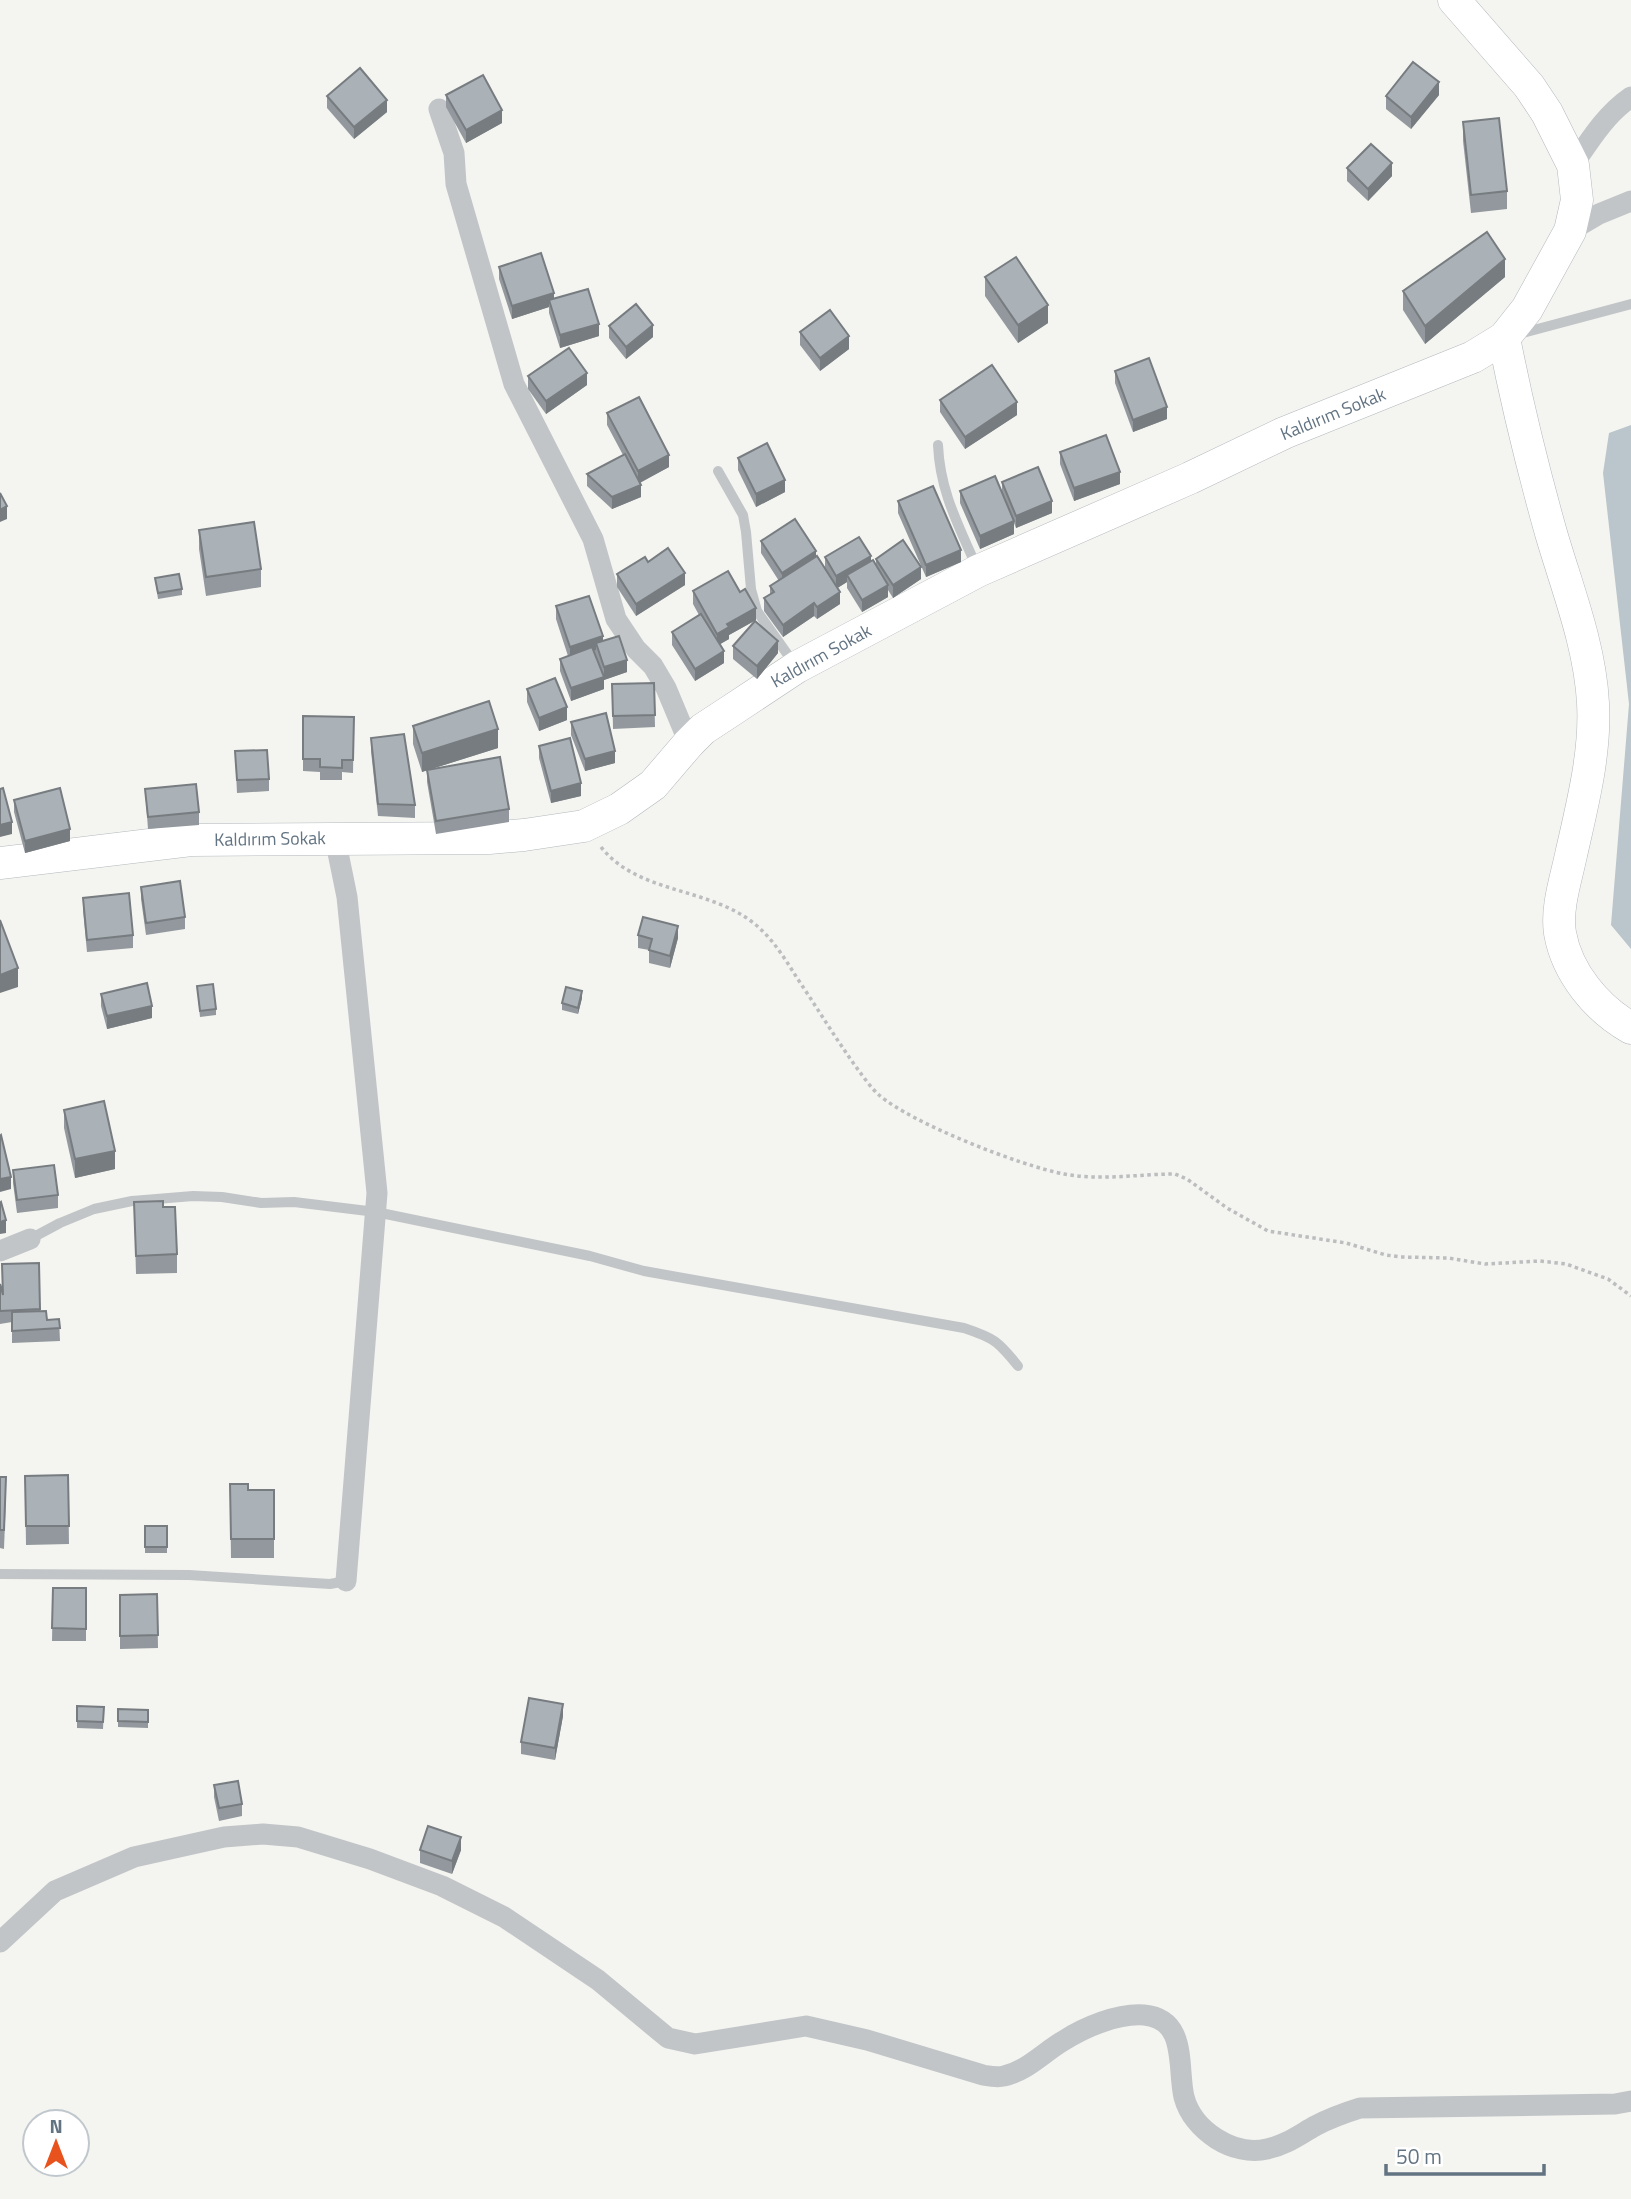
<svg xmlns="http://www.w3.org/2000/svg" width="1631" height="2199" viewBox="0 0 1631 2199" font-family="'Titillium Web',sans-serif">
<style>
.water{fill:#bac6cb}
.lines{fill:none;stroke-linecap:round;stroke-linejoin:round}
.secondary-casing{stroke:#b3b8bd;stroke-width:33}
.path{stroke:#bbbdbf;stroke-width:3.5;stroke-dasharray:3.5 3.5;stroke-linecap:butt}
.lane{stroke:#c1c5c8;stroke-width:10}
.street{stroke:#c1c5c8;stroke-width:21}
.secondary{stroke:#fff;stroke-width:32}
.wall{fill:#92989d}
.shaded-wall{fill:#777c80}
.building{fill:#aab1b7;stroke:#777c80;stroke-width:2}
.labels{text-anchor:middle;stroke-width:7;stroke-linejoin:round;paint-order:stroke}
.street-label{font-size:18px;fill:#627382;stroke:#fff}
</style>
<rect width="100%" height="100%" fill="#f4f5f0"/>
<path class="water" d="M 1631,425 L 1631,949 L 1611,925 L 1629,704 L 1603,473 L 1609,433 Z"/>
<g class="lines">
<g class="secondary-casing">
<g id="secondary">
<path d="M 1504,338 C 1517,404 1533,469 1551,533 C 1567,588 1590,645 1593,703 C 1596,753 1582,806 1571,855 C 1566,879 1556,908 1560,933 C 1567,973 1597,1009 1631,1028"/>
<path d="M 0,863 L 191,840 L 489,838 L 524,835 L 584,826 L 619,809 L 653,785 L 689,743 L 703,729 L 732,710 L 797,667 L 978,571 L 1190,478 L 1284,433 L 1473,357 L 1504,338 L 1527,309 L 1570,231 L 1577,200 L 1573,165 L 1547,113 L 1529,86 L 1454,0"/>
</g>
</g>
<path class="path" d="M 601,847 C 637,893 705,887 751,921 C 771,936 784,957 797,978 C 818,1009 837,1041 859,1071 C 865,1079 872,1089 879,1095 C 911,1123 1021,1166 1064,1174 C 1100,1181 1139,1174 1175,1174 L 1187,1179 L 1227,1208 L 1268,1231 L 1346,1243 L 1386,1255 L 1401,1257 L 1448,1258 L 1485,1264 L 1540,1261 L 1566,1264 L 1608,1279 L 1631,1296"/>
<g class="lane">
<path d="M 1515,335 L 1631,304"/>
<path d="M 938,445 C 940,492 959,526 977,568"/>
<path d="M 718,471 L 743,515 L 746,532 L 751,589 L 757,611 L 795,665"/>
<path d="M 30,1239 L 60,1223 L 94,1209 L 132,1201 L 193,1196 L 222,1197 L 261,1203 L 294,1202 L 376,1212 L 590,1256 L 644,1271 L 964,1328 C 994,1338 998,1341 1018,1366"/>
<path d="M 0,1574 L 189,1575 L 330,1584 L 346,1581"/>
</g>
<g class="street">
<path d="M 439,109 L 454,153 L 456,184 L 514,384 L 593,539 L 616,619 L 636,649 L 653,666 L 666,688 L 689,743"/>
<path d="M 1573,165 C 1590,140 1606,114 1631,97"/>
<path d="M 1570,231 L 1599,214 L 1631,201"/>
<path d="M 335,838 L 347,897 L 377,1193 L 346,1581"/>
<path d="M 0,1251 L 30,1239"/>
<path d="M 0,1942 L 55,1891 L 134,1857 L 224,1837 L 263,1834 L 298,1837 L 370,1859 L 442,1886 L 504,1917 L 598,1980 L 668,2038 L 695,2044 L 806,2026 L 867,2040 L 983,2075 C 989,2076 997,2078 1004,2076 C 1027,2071 1044,2052 1063,2041 C 1085,2027 1118,2013 1144,2015 C 1188,2019 1177,2067 1184,2097 C 1193,2131 1234,2157 1267,2149 C 1286,2145 1299,2135 1315,2126 C 1330,2118 1344,2113 1360,2108 L 1615,2104 L 1631,2101"/>
</g>
<use href="#secondary" class="secondary"/>
</g>
<g class="wall">
<path d="M 446,95 L 502,123 L 466,143 L 446,107 Z"/>
<path d="M 1439,95 L 1411,129 L 1386,109 L 1386,96 Z"/>
<path d="M 327,96 L 387,112 L 354,139 L 327,108 Z"/>
<path d="M 1463,122 L 1507,191 L 1507,209 L 1471,213 L 1463,141 Z"/>
<path d="M 1347,168 L 1392,176 L 1368,201 L 1347,181 Z"/>
<path d="M 499,267 L 554,299 L 599,336 L 560,348 L 549,313 L 549,307 L 512,319 L 499,279 Z"/>
<path d="M 985,277 L 1048,323 L 1018,343 L 985,296 Z"/>
<path d="M 1505,277 L 1425,344 L 1403,310 L 1403,291 Z"/>
<path d="M 609,326 L 653,337 L 626,359 L 609,338 Z"/>
<path d="M 800,332 L 849,349 L 820,371 L 800,345 Z"/>
<path d="M 1115,371 L 1167,419 L 1133,432 L 1115,383 Z"/>
<path d="M 528,376 L 587,385 L 546,414 L 528,389 Z"/>
<path d="M 940,400 L 1017,415 L 965,449 L 940,412 Z"/>
<path d="M 607,413 L 669,467 L 640,482 L 641,497 L 612,509 L 587,486 L 587,474 L 623,455 L 607,425 Z"/>
<path d="M 1060,452 L 1120,484 L 1074,501 L 1060,464 Z"/>
<path d="M 738,458 L 785,492 L 756,507 L 738,470 Z"/>
<path d="M 1002,482 L 1052,513 L 1016,528 L 1014,523 L 1014,534 L 980,549 L 960,503 L 960,491 L 1002,492 Z"/>
<path d="M 898,501 L 961,562 L 926,577 L 898,513 Z"/>
<path d="M 199,530 L 261,569 L 261,587 L 206,596 L 199,549 Z"/>
<path d="M 761,541 L 816,557 L 825,569 L 825,557 L 871,562 L 876,564 L 876,559 L 921,579 L 893,598 L 888,590 L 888,597 L 862,612 L 847,588 L 847,582 L 837,588 L 840,604 L 817,619 L 814,616 L 783,637 L 764,611 L 764,598 L 770,594 L 770,586 L 779,581 L 761,553 Z"/>
<path d="M 648,562 L 685,585 L 636,616 L 617,587 L 617,574 Z"/>
<path d="M 155,578 L 182,589 L 182,595 L 158,599 Z"/>
<path d="M 693,591 L 756,620 L 729,635 L 729,639 L 720,644 L 724,663 L 695,681 L 672,645 L 672,632 L 699,615 L 693,604 Z"/>
<path d="M 556,606 L 603,641 L 627,672 L 604,680 L 604,689 L 571,701 L 560,671 L 560,659 L 568,656 L 556,619 Z"/>
<path d="M 733,646 L 778,653 L 757,679 L 733,659 Z"/>
<path d="M 654,683 L 655,727 L 613,729 L 612,684 Z"/>
<path d="M 527,689 L 567,720 L 539,731 L 527,702 Z"/>
<path d="M 303,716 L 354,717 L 353,773 L 342,772 L 342,780 L 320,780 L 320,772 L 303,771 Z"/>
<path d="M 571,722 L 615,763 L 585,771 L 571,735 Z"/>
<path d="M 413,726 L 498,748 L 431,769 L 509,809 L 509,822 L 436,834 L 427,782 L 427,770 L 422,772 L 413,744 Z"/>
<path d="M 371,738 L 415,805 L 415,818 L 378,816 L 371,751 Z"/>
<path d="M 539,746 L 581,796 L 551,803 L 539,758 Z"/>
<path d="M 235,751 L 269,779 L 269,791 L 237,793 Z"/>
<path d="M 145,789 L 199,812 L 199,825 L 148,829 Z"/>
<path d="M 14,800 L 70,841 L 25,853 L 14,812 Z"/>
<path d="M 141,887 L 185,917 L 185,929 L 146,935 L 141,899 Z"/>
<path d="M 83,898 L 133,935 L 133,948 L 87,952 L 83,910 Z"/>
<path d="M 638,935 L 678,938 L 670,968 L 649,963 L 649,950 L 638,948 Z"/>
<path d="M 197,986 L 216,1009 L 216,1015 L 200,1017 Z"/>
<path d="M 101,994 L 152,1018 L 107,1029 L 101,1006 Z"/>
<path d="M 582,998 L 578,1014 L 562,1010 L 562,1003 Z"/>
<path d="M 64,1110 L 115,1169 L 75,1178 L 64,1128 Z"/>
<path d="M 13,1170 L 58,1195 L 58,1208 L 17,1213 L 13,1183 Z"/>
<path d="M 134,1202 L 163,1207 L 177,1254 L 177,1273 L 136,1274 Z"/>
<path d="M 39,1263 L 40,1311 L 47,1320 L 59,1319 L 60,1341 L 12,1343 L 12,1322 L 0,1324 L 0,1284 L 2,1294 Z"/>
<path d="M 68,1475 L 69,1544 L 26,1545 L 25,1476 Z"/>
<path d="M 0,1477 L 6,1496 L 4,1549 L 0,1548 Z"/>
<path d="M 230,1484 L 248,1490 L 274,1490 L 274,1558 L 231,1558 Z"/>
<rect x="145" y="1526" width="22" height="27"/>
<path d="M 53,1588 L 86,1588 L 86,1641 L 52,1641 Z"/>
<path d="M 157,1594 L 158,1648 L 120,1649 L 120,1595 Z"/>
<path d="M 77,1706 L 104,1707 L 103,1729 L 77,1728 Z"/>
<path d="M 118,1709 L 148,1710 L 148,1728 L 118,1727 Z"/>
<path d="M 563,1716 L 555,1760 L 521,1754 L 521,1742 Z"/>
<path d="M 214,1785 L 242,1804 L 242,1816 L 219,1821 L 214,1797 Z"/>
<path d="M 420,1850 L 461,1850 L 452,1874 L 420,1863 Z"/>
</g>
<g class="shaded-wall">
<path d="M 1439,82 L 1439,95 L 1411,129 L 1411,117 Z"/>
<path d="M 387,100 L 387,112 L 354,139 L 354,127 Z"/>
<path d="M 502,110 L 502,123 L 466,143 L 466,130 Z"/>
<path d="M 1392,163 L 1392,176 L 1368,201 L 1368,189 Z"/>
<path d="M 1505,259 L 1505,277 L 1425,344 L 1425,326 Z"/>
<path d="M 554,293 L 554,305 L 549,300 L 549,307 L 512,319 L 512,306 Z"/>
<path d="M 1048,305 L 1048,323 L 1018,343 L 1018,325 Z"/>
<path d="M 599,324 L 599,336 L 560,348 L 560,335 Z"/>
<path d="M 653,325 L 653,337 L 626,359 L 626,347 Z"/>
<path d="M 849,336 L 849,349 L 820,371 L 820,358 Z"/>
<path d="M 587,373 L 587,385 L 546,414 L 546,401 Z"/>
<path d="M 1017,402 L 1017,415 L 965,449 L 965,437 Z"/>
<path d="M 1167,407 L 1167,419 L 1133,432 L 1133,420 Z"/>
<path d="M 669,455 L 669,467 L 638,484 L 638,471 Z"/>
<path d="M 1120,472 L 1120,484 L 1074,501 L 1074,488 Z"/>
<path d="M 785,480 L 785,492 L 756,507 L 756,494 Z"/>
<path d="M 641,485 L 641,497 L 612,509 L 612,497 Z"/>
<path d="M 1052,501 L 1052,513 L 1016,528 L 1016,516 Z"/>
<path d="M 7,506 L 7,519 L 0,522 L 0,510 Z"/>
<path d="M 1014,521 L 1014,534 L 980,549 L 980,536 Z"/>
<path d="M 961,550 L 961,562 L 926,577 L 926,565 Z"/>
<path d="M 816,551 L 816,564 L 782,585 L 782,573 Z"/>
<path d="M 871,556 L 871,568 L 847,575 L 847,582 L 836,589 L 836,576 Z"/>
<path d="M 921,567 L 921,579 L 893,598 L 893,585 Z"/>
<path d="M 685,573 L 685,585 L 636,616 L 636,604 Z"/>
<path d="M 888,585 L 888,597 L 862,612 L 862,600 Z"/>
<path d="M 840,592 L 840,604 L 817,619 L 817,607 Z"/>
<path d="M 814,603 L 814,616 L 783,637 L 783,625 Z"/>
<path d="M 756,608 L 756,620 L 729,635 L 729,639 L 717,646 L 717,634 L 727,624 Z"/>
<path d="M 603,636 L 603,648 L 596,643 L 596,650 L 570,659 L 570,647 Z"/>
<path d="M 778,641 L 778,653 L 757,679 L 757,666 Z"/>
<path d="M 724,651 L 724,663 L 695,681 L 695,669 Z"/>
<path d="M 627,660 L 627,672 L 604,680 L 604,689 L 571,701 L 571,688 L 604,677 L 604,667 Z"/>
<path d="M 567,707 L 567,720 L 539,731 L 539,718 Z"/>
<path d="M 498,729 L 498,748 L 422,772 L 422,753 Z"/>
<path d="M 615,751 L 615,763 L 585,771 L 585,759 Z"/>
<path d="M 581,783 L 581,796 L 551,803 L 551,791 Z"/>
<path d="M 12,822 L 12,834 L 0,837 L 0,825 Z"/>
<path d="M 70,829 L 70,841 L 25,853 L 25,841 Z"/>
<path d="M 678,926 L 678,938 L 670,968 L 670,956 Z"/>
<path d="M 18,968 L 18,987 L 0,993 L 0,975 Z"/>
<path d="M 582,991 L 582,998 L 578,1014 L 578,1008 Z"/>
<path d="M 152,1006 L 152,1018 L 107,1029 L 107,1016 Z"/>
<path d="M 115,1151 L 115,1169 L 75,1178 L 75,1159 Z"/>
<path d="M 11,1177 L 11,1189 L 0,1192 L 0,1179 Z"/>
<path d="M 6,1220 L 6,1233 L 0,1234 L 0,1222 Z"/>
<path d="M 563,1704 L 563,1716 L 555,1760 L 555,1748 Z"/>
<path d="M 461,1837 L 461,1850 L 452,1874 L 452,1861 Z"/>
</g>
<g class="building">
<path d="M 1413,62 L 1439,82 L 1411,117 L 1386,96 Z"/>
<path d="M 360,68 L 387,100 L 354,127 L 327,96 Z"/>
<path d="M 483,75 L 502,110 L 466,130 L 446,95 Z"/>
<path d="M 1499,118 L 1507,191 L 1471,195 L 1463,122 Z"/>
<path d="M 1371,144 L 1392,163 L 1368,189 L 1347,168 Z"/>
<path d="M 1487,232 L 1505,259 L 1425,326 L 1403,291 Z"/>
<path d="M 541,253 L 554,293 L 512,306 L 499,267 Z"/>
<path d="M 1016,257 L 1048,305 L 1018,325 L 985,277 Z"/>
<path d="M 588,289 L 599,324 L 560,335 L 549,300 Z"/>
<path d="M 636,304 L 653,325 L 626,347 L 609,326 Z"/>
<path d="M 830,310 L 849,336 L 820,358 L 800,332 Z"/>
<path d="M 569,348 L 587,373 L 546,401 L 528,376 Z"/>
<path d="M 1149,358 L 1167,407 L 1133,420 L 1115,371 Z"/>
<path d="M 992,365 L 1017,402 L 965,437 L 940,400 Z"/>
<path d="M 639,397 L 669,455 L 638,471 L 607,413 Z"/>
<path d="M 1106,435 L 1120,472 L 1074,488 L 1060,452 Z"/>
<path d="M 767,443 L 785,480 L 756,494 L 738,458 Z"/>
<path d="M 625,454 L 641,485 L 612,497 L 587,474 Z"/>
<path d="M 1038,467 L 1052,501 L 1016,516 L 1002,482 Z"/>
<path d="M 995,476 L 1014,521 L 980,536 L 960,491 Z"/>
<path d="M 933,486 L 961,550 L 926,565 L 898,501 Z"/>
<path d="M 0,493 L 7,506 L 0,510 Z"/>
<path d="M 795,519 L 816,551 L 782,573 L 761,541 Z"/>
<path d="M 254,522 L 261,569 L 206,577 L 199,530 Z"/>
<path d="M 859,537 L 871,556 L 836,576 L 825,557 Z"/>
<path d="M 903,540 L 921,567 L 893,585 L 876,559 Z"/>
<path d="M 668,548 L 685,573 L 636,604 L 617,574 L 645,557 L 648,562 Z"/>
<path d="M 817,556 L 840,592 L 817,607 L 814,603 L 783,625 L 764,598 L 774,592 L 770,586 Z"/>
<path d="M 873,560 L 888,585 L 862,600 L 847,575 Z"/>
<path d="M 728,571 L 740,592 L 745,589 L 756,608 L 727,624 L 729,627 L 717,634 L 693,591 Z"/>
<path d="M 179,574 L 182,589 L 158,593 L 155,578 Z"/>
<path d="M 589,596 L 603,636 L 570,647 L 556,606 Z"/>
<path d="M 701,614 L 724,651 L 695,669 L 672,632 Z"/>
<path d="M 755,621 L 778,641 L 757,666 L 733,646 Z"/>
<path d="M 619,636 L 627,660 L 604,667 L 596,643 Z"/>
<path d="M 592,647 L 604,677 L 571,688 L 560,659 Z"/>
<path d="M 555,678 L 567,707 L 539,718 L 527,689 Z"/>
<path d="M 654,683 L 655,715 L 613,716 L 612,684 Z"/>
<path d="M 489,701 L 498,729 L 422,753 L 413,726 Z"/>
<path d="M 606,713 L 615,751 L 585,759 L 571,722 Z"/>
<path d="M 303,716 L 354,717 L 353,760 L 342,760 L 342,768 L 320,767 L 320,759 L 303,759 Z"/>
<path d="M 404,734 L 415,805 L 378,804 L 371,738 Z"/>
<path d="M 570,738 L 581,783 L 551,791 L 539,746 Z"/>
<path d="M 267,750 L 269,779 L 237,780 L 235,751 Z"/>
<path d="M 500,757 L 509,809 L 436,821 L 427,770 Z"/>
<path d="M 196,784 L 199,812 L 148,817 L 145,789 Z"/>
<path d="M 3,788 L 12,822 L 0,825 L 0,789 Z"/>
<path d="M 60,788 L 70,829 L 25,841 L 14,800 Z"/>
<path d="M 180,881 L 185,917 L 146,923 L 141,887 Z"/>
<path d="M 129,893 L 133,935 L 87,940 L 83,898 Z"/>
<path d="M 643,917 L 678,926 L 670,956 L 649,950 L 652,939 L 638,935 Z"/>
<path d="M 0,920 L 18,968 L 0,975 Z"/>
<path d="M 147,983 L 152,1006 L 107,1016 L 101,994 Z"/>
<path d="M 213,984 L 216,1009 L 200,1011 L 197,986 Z"/>
<path d="M 566,987 L 582,991 L 578,1008 L 562,1003 Z"/>
<path d="M 104,1101 L 115,1151 L 75,1159 L 64,1110 Z"/>
<path d="M 1,1135 L 11,1177 L 0,1179 L 0,1136 Z"/>
<path d="M 54,1165 L 58,1195 L 17,1200 L 13,1170 Z"/>
<path d="M 163,1201 L 163,1207 L 175,1207 L 177,1254 L 136,1256 L 134,1202 Z"/>
<path d="M 1,1202 L 6,1220 L 0,1222 L 0,1203 Z"/>
<path d="M 39,1263 L 40,1309 L 0,1311 L 0,1284 L 3,1295 L 2,1264 Z"/>
<path d="M 46,1311 L 47,1320 L 59,1319 L 60,1328 L 12,1331 L 12,1312 Z"/>
<path d="M 68,1475 L 69,1526 L 26,1526 L 25,1476 Z"/>
<path d="M 0,1477 L 6,1477 L 4,1530 L 0,1530 Z"/>
<path d="M 230,1484 L 248,1484 L 248,1490 L 274,1490 L 274,1539 L 231,1539 Z"/>
<rect x="145" y="1526" width="22" height="21"/>
<path d="M 53,1588 L 86,1588 L 86,1629 L 52,1628 Z"/>
<path d="M 157,1594 L 158,1635 L 120,1636 L 120,1595 Z"/>
<path d="M 529,1698 L 563,1704 L 555,1748 L 521,1742 Z"/>
<path d="M 77,1706 L 104,1707 L 103,1722 L 77,1721 Z"/>
<path d="M 118,1709 L 148,1710 L 148,1722 L 118,1721 Z"/>
<path d="M 238,1781 L 242,1804 L 219,1808 L 214,1785 Z"/>
<path d="M 428,1826 L 461,1837 L 452,1861 L 420,1850 Z"/>
</g>
<g class="labels">
<g class="street-label">
<text transform="translate(1333 414) rotate(-22)" y="6">Kaldırım Sokak</text>
<text transform="translate(821 656) rotate(-29)" y="6">Kaldırım Sokak</text>
<text transform="translate(270 839) rotate(-1)" y="6">Kaldırım Sokak</text>
</g>
</g>
<g transform="translate(56 2143)"><circle r="33" fill="#ffffff" stroke="#c0c7cd" stroke-width="2"/>
<path d="M0-5L12 26L0 18L-12 26Z" fill="#e8531d"/>
<text y="-10" font-size="19" font-weight="bold" text-anchor="middle" fill="#627382">N</text>
</g>
<path d="M1386 2164v10h158v-10" fill="none" stroke="#627382" stroke-width="3.5"/>
<text x="1396" y="2164" font-size="21" fill="#627382" stroke="#ffffff" stroke-width="5" paint-order="stroke">50 m</text>
</svg>
